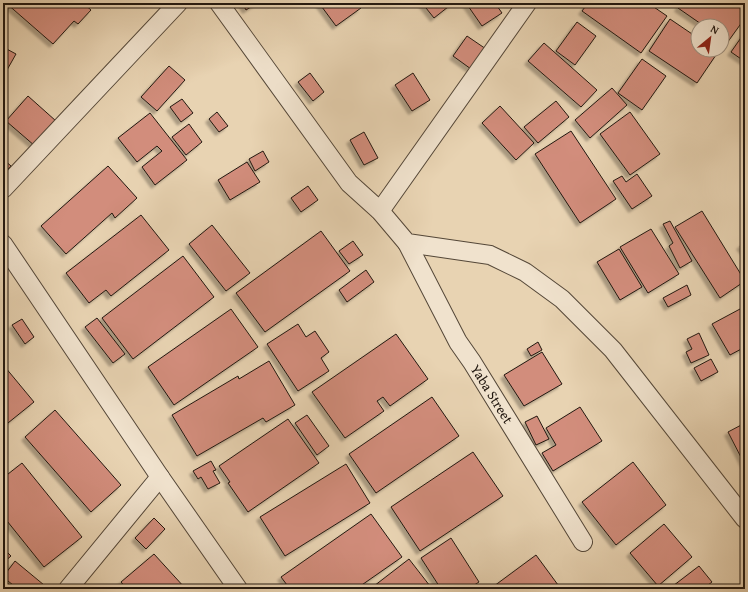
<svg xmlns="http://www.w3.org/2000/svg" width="748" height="592" viewBox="0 0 748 592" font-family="'Gentium Book Plus',serif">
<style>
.building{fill:#d28d7b;stroke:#221810;filter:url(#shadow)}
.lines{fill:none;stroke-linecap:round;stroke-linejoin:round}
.street-casing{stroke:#544738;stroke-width:20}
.street{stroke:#f0e2cd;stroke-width:18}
.labels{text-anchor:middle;stroke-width:3.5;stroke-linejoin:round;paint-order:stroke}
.street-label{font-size:14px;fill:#221810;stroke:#f0e2cd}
</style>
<defs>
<filter id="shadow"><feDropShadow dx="-3.5" dy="3.5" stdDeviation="1" flood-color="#0004"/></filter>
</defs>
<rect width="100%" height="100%" fill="#e8d3b2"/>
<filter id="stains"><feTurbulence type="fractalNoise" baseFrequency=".005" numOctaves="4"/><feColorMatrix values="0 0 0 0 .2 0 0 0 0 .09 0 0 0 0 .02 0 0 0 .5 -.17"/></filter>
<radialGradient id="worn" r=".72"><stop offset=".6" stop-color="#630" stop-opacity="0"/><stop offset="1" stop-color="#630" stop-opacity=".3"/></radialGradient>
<g class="building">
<path d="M 6,3 L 83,3 L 91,10 L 78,24 L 74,21 L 53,44 Z"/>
<path d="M 242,3 L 257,3 L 246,10 Z"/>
<path d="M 319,3 L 358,3 L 361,8 L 336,26 Z"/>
<path d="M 422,3 L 453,3 L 434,18 Z"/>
<path d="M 466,3 L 495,3 L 502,13 L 482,26 Z"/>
<path d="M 588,3 L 648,3 L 667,16 L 641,53 L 582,11 Z"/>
<path d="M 681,3 L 734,3 L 745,10 L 745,18 L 727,43 L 722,39 L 722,26 L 704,26 L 678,8 Z"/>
<path d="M 670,19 L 698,38 L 698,50 L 716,50 L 718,52 L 697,83 L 649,51 Z"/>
<path d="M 577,22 L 596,36 L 575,65 L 556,51 Z"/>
<path d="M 745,32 L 745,60 L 744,61 L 731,52 Z"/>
<path d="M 467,36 L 486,49 L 471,69 L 453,56 Z"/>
<path d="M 544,43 L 597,90 L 581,107 L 528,61 Z"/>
<path d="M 3,47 L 16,54 L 3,77 Z"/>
<path d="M 642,59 L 666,76 L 642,110 L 618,93 Z"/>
<path d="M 169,66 L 185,80 L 157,111 L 141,97 Z"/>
<path d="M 310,73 L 324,92 L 313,101 L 298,82 Z"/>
<path d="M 413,73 L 430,100 L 412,111 L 395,85 Z"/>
<path d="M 612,88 L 627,105 L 590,138 L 575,120 Z"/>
<path d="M 28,96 L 56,121 L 35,146 L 6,121 Z"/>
<path d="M 182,99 L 193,113 L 181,122 L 170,107 Z"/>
<path d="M 556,101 L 569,117 L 538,143 L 524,127 Z"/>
<path d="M 500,106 L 534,143 L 516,160 L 482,123 Z"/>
<path d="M 217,112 L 228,126 L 219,132 L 209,119 Z"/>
<path d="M 630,112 L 660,154 L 630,175 L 600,134 Z"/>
<path d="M 150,113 L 187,160 L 155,185 L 142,167 L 162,151 L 157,146 L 137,162 L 118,138 Z"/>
<path d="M 189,124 L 202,142 L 186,155 L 172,137 Z"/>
<path d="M 571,131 L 616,199 L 580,223 L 535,154 Z"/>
<path d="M 364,132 L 378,158 L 364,165 L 350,140 Z"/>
<path d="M 263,151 L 269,162 L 255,171 L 249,159 Z"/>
<path d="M 3,159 L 11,166 L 5,172 L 3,170 Z"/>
<path d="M 247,162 L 260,182 L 230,200 L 218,180 Z"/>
<path d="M 108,166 L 137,198 L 115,218 L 112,213 L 66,254 L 41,226 Z"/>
<path d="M 637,174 L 652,196 L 632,209 L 613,181 L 622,176 L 626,182 Z"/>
<path d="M 308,186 L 318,200 L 301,212 L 291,198 Z"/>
<path d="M 702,211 L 745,281 L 720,298 L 675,227 Z"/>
<path d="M 141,215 L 169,250 L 111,296 L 106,290 L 89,303 L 66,273 Z"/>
<path d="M 670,221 L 692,261 L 680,268 L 669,246 L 673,243 L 663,224 Z"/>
<path d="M 212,225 L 250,273 L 226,291 L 189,244 Z"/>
<path d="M 651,229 L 679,274 L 648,293 L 620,247 Z"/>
<path d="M 321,231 L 350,271 L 265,332 L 236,293 Z"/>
<path d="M 353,241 L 363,255 L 349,264 L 339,251 Z"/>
<path d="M 745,242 L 745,252 L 740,246 Z"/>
<path d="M 619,249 L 642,287 L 620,300 L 597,262 Z"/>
<path d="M 183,256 L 214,297 L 133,359 L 102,318 Z"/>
<path d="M 366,270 L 374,282 L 347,302 L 339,290 Z"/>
<path d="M 687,285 L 691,295 L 668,307 L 663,298 Z"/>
<path d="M 231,309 L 258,347 L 174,405 L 148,367 Z"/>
<path d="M 740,309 L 745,317 L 745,347 L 730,355 L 712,324 Z"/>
<path d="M 97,318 L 125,354 L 113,363 L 85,327 Z"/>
<path d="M 22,319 L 34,337 L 25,344 L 12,325 Z"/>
<path d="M 298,324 L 306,337 L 315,331 L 329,352 L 321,358 L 329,371 L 298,391 L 267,344 Z"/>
<path d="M 699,333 L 709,355 L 691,363 L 686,352 L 692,349 L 687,339 Z"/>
<path d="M 396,334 L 428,379 L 390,406 L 383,397 L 377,401 L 384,411 L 345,438 L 312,392 Z"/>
<path d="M 538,342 L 542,350 L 531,356 L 527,349 Z"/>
<path d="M 542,352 L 562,384 L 524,406 L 504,375 Z"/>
<path d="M 711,359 L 718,372 L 701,381 L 694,368 Z"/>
<path d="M 269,361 L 295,405 L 266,422 L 263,418 L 197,456 L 172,415 L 238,376 L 239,379 Z"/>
<path d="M 5,367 L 34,402 L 3,427 L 3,369 Z"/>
<path d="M 432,397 L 459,436 L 376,493 L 349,454 Z"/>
<path d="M 580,407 L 602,441 L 553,471 L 542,453 L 556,445 L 546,428 Z"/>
<path d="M 55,410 L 121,485 L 91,512 L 25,437 Z"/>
<path d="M 307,415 L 329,446 L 317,455 L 295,423 Z"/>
<path d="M 537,416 L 549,439 L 536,445 L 525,422 Z"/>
<path d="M 288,419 L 319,463 L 248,512 L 228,483 L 230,482 L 219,466 Z"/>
<path d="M 745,423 L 745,465 L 728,432 Z"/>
<path d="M 473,452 L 503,496 L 420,551 L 391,507 Z"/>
<path d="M 211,461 L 216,470 L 213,471 L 220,483 L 208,489 L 201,477 L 198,479 L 193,471 Z"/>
<path d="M 633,462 L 666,505 L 616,545 L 582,502 Z"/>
<path d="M 22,463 L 82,537 L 44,567 L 3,516 L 3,478 Z"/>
<path d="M 346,464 L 370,503 L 285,556 L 260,517 Z"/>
<path d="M 371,514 L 402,557 L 356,589 L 290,589 L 281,577 Z"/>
<path d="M 154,518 L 165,529 L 146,549 L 135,538 Z"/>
<path d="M 664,524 L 692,557 L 658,586 L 630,553 Z"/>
<path d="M 451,538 L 479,582 L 468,589 L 441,589 L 421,558 Z"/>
<path d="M 3,548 L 11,556 L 3,563 Z"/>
<path d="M 154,554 L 185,588 L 184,589 L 127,589 L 121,582 Z"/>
<path d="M 536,555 L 561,589 L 490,589 Z"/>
<path d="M 409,559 L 430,586 L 427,589 L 377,589 L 374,586 Z"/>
<path d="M 15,561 L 44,585 L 40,589 L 18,589 L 3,577 Z"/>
<path d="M 699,566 L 712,582 L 703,589 L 669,589 Z"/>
</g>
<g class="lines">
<g class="street-casing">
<g id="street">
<path d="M 219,3 L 349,183 L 380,211 L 407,243 L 490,255 L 525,272 L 562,299 L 613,350 L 745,519"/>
<path d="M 3,189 L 178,3"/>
<path d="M 380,211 L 527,3"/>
<path d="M 407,243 L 458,342 L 472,362 L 583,542"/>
<path d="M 3,244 L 160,477 L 238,589"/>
<path d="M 68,589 L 160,477"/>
</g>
</g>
<use href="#street" class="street"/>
</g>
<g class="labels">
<g class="street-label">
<text transform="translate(492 394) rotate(58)" y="5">Yaba Street</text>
</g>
</g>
<rect width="748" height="592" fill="none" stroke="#e8d3b2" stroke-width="16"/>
<rect x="4" y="4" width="740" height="584" fill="none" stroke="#221810" stroke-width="2"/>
<rect x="8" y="8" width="732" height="576" fill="none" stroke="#221810"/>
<g transform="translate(710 38) rotate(29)"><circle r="19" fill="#f0e2cd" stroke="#9e9181"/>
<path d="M0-3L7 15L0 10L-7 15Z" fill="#8f2418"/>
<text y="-6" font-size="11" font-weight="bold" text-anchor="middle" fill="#221810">N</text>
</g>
<rect width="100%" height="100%" filter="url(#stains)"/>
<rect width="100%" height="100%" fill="url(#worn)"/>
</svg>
